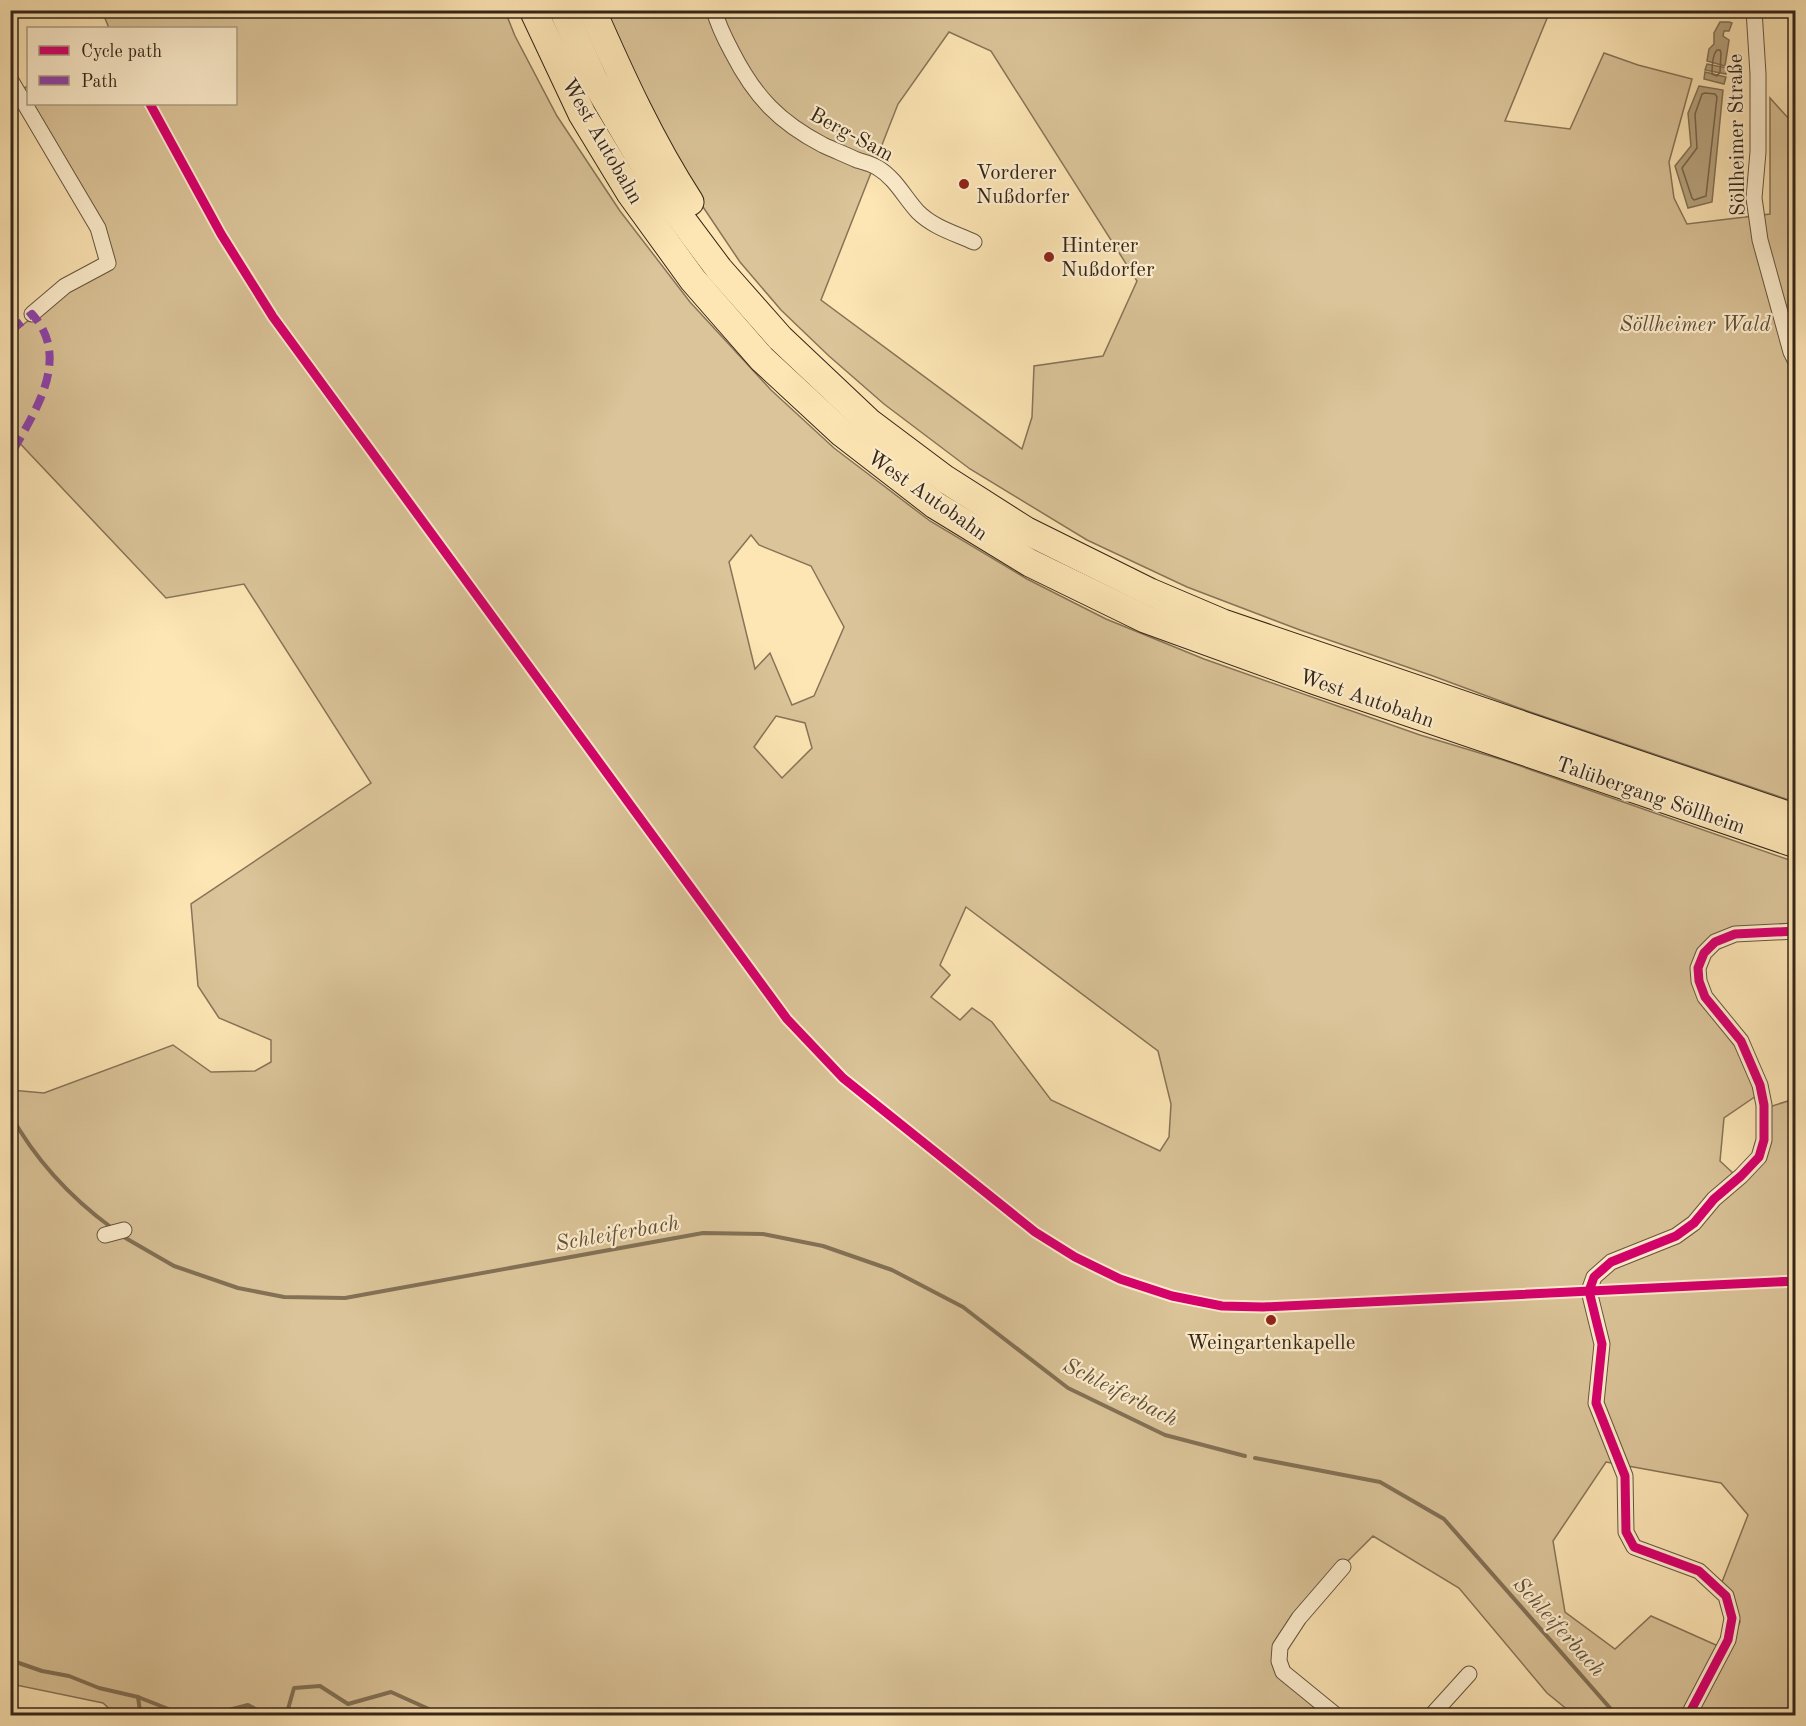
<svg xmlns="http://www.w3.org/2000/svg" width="1806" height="1726" viewBox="0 0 1806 1726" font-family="'Old Standard TT',serif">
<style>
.green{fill:#dbc499;stroke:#877458;stroke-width:1.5;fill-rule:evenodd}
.water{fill:#b8a47f;stroke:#837156;stroke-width:1.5}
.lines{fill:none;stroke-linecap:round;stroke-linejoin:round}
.shore{stroke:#76644c;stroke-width:1.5}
.stream{stroke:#837156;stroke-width:4}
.street-casing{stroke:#66553f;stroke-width:17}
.highway-casing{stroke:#332518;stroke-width:29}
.street{stroke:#feeece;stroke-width:15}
.highway{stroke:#fde5b4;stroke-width:27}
.quiet{stroke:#8e44ad;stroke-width:8;stroke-dasharray:15 8;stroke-linecap:butt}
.cycleway-casing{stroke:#feeece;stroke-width:13}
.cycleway{stroke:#d6006c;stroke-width:9}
.poi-dot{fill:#8f2418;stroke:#feeece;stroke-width:2}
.labels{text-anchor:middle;stroke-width:4.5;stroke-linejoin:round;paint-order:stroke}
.street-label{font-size:21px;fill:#332518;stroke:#feeece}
.poi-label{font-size:21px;fill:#332518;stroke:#feeece;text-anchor:start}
.park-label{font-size:21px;font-style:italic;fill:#5d4d38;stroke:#feeece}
.water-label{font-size:22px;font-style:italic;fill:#62513c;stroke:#feeece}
</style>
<rect width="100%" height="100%" fill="#fde5b4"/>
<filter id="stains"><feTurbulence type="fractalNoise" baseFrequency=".00333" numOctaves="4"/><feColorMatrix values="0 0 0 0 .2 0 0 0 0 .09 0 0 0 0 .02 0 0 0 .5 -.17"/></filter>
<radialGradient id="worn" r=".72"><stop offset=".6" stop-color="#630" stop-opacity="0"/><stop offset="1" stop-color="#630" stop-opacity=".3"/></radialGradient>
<g class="green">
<path d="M 102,11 L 505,11 L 515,36 L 557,116 L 620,211 L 690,302 L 771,390 L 834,448 L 930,521 L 1027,579 L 1106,619 L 1204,659 L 1420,735 L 1503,760 L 1795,862 L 1795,926 L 1736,929 L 1693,969 L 1738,1042 L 1756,1096 L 1724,1118 L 1720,1161 L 1734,1174 L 1752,1171 L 1769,1107 L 1788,1101 L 1795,1119 L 1795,1715 L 1574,1715 L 1547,1693 L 1459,1588 L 1373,1536 L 1349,1560 L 1336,1568 L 1275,1662 L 1332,1715 L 421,1716 L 419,1711 L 367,1708 L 367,1715 L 117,1716 L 103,1703 L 11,1684 L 11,1090 L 44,1093 L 173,1045 L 211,1072 L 255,1071 L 271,1062 L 271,1040 L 219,1018 L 198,986 L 191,904 L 371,783 L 244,584 L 166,598 L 11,434 L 10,335 L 76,283 L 114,263 L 20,90 L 28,86 L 28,104 L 236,104 L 236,28 L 109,28 ZM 751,535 L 759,545 L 811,566 L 844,627 L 814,696 L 792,705 L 770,653 L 755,669 L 729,562 ZM 776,716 L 805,723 L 812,748 L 782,778 L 754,747 ZM 966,907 L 1158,1051 L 1171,1104 L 1169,1137 L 1160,1151 L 1051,1100 L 992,1022 L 972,1008 L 960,1020 L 931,997 L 950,975 L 940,965 ZM 1606,1462 L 1721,1483 L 1748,1515 L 1722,1582 L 1733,1593 L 1740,1622 L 1727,1650 L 1651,1616 L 1615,1649 L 1565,1612 L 1553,1541 Z"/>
<path d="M 606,11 L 1550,11 L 1505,121 L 1570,129 L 1604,53 L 1638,65 L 1692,79 L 1669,162 L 1674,198 L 1687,224 L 1770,214 L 1770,98 L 1789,119 L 1796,119 L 1795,802 L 1519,708 L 1433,676 L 1300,630 L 1187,587 L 1087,540 L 970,469 L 884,404 L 829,356 L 781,310 L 740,262 L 693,192 L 668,144 ZM 949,32 L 991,51 L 1137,281 L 1103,356 L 1034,366 L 1032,417 L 1022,449 L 821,300 L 898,104 Z"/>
</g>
<g class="water">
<path d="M 1720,22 L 1729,22 L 1732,23 L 1729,31 L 1724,31 L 1723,36 L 1729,40 L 1725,66 L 1707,61 L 1709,49 L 1714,44 L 1714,33 Z"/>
<path d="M 1707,64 L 1727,68 L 1726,74 L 1705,70 Z"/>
<path d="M 1705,72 L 1726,77 L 1724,84 L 1704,79 Z"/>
<path d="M 1699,86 L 1723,90 L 1712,202 L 1688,208 L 1675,166 L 1691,146 L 1688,113 Z"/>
</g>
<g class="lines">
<g class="shore">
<path d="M 1717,50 L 1720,50 L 1721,53 L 1720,72 L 1717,76 L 1712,74 C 1712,67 1712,55 1717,50 Z"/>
<path d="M 1705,93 L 1715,94 L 1717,97 L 1706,196 L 1694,200 L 1692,198 L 1682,168 L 1697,148 L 1695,114 L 1702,94 Z"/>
</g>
<g class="stream">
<path d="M 10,1114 C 35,1159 71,1198 112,1228"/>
<path d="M 122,1236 L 174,1266 L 238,1288 L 284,1297 L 345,1298 L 703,1233 L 763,1234 L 823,1246 L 892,1270 L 963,1307 L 1068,1388 L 1165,1435 L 1245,1456"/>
<path d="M 1255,1458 L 1380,1482 L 1444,1519 L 1617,1716"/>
<path d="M 10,1664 L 16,1662 L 42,1671 L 69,1676 L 99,1688 L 138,1697 L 171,1710 L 213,1714 L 248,1705 L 268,1716"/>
<path d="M 138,1697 L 140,1711 L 148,1716"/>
<path d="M 286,1716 L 294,1688 L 320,1686 L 348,1704 L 391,1692 L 431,1710 L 432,1716"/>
<path d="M 1783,1716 L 1796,1698"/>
</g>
<g class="street-casing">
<g id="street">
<path d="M 714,10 C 718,25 725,39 732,52 C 755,97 779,122 823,145 C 834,150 846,155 857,160 C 864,162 872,164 878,168 C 895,178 905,198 918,212 C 933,227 954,233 974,242"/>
<path d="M 1754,10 L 1758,74 L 1758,152 L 1754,198 L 1760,240 L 1791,352 L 1796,362"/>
<path d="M 10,79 L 98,228 L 108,263 L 65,286 L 32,314"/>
<path d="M 105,1235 L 124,1230"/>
<path d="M 1337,1716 L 1283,1672 L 1279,1661 L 1280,1647 L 1299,1618 L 1343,1567"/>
<path d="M 1431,1716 L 1469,1674"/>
<path d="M 1688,1716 L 1728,1640 L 1732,1618 L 1726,1596 L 1699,1571 L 1634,1547 L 1626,1532 L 1625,1476 L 1596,1403 L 1602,1344 L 1589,1291 L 1594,1277 L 1611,1262 L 1676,1236 L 1694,1223 L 1714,1199 L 1741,1176 L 1759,1157 L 1764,1140 L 1764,1105 L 1760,1085 L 1741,1041 L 1705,997 L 1699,981 L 1698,968 L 1704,953 L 1715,942 L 1735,934 L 1796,931"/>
</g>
</g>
<g class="highway-casing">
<g id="highway">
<path d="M 533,10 L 582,114 L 630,193 L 693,280 L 762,359 L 842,433 L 935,505 L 1030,563 L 1145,619 L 1316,681 L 1796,844"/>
<path d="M 563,10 L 593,78 L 654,182 L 719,269 L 780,338 L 869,422 L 945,479 L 1025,530 L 1150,592 L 1223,623 L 1796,818"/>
<path d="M 592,10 C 621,76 651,142 690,202"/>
</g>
</g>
<use href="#street" class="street"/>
<use href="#highway" class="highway"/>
<path class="quiet" d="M 10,331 L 32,314 C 73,359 33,414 10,456"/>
<g class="cycleway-casing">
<g id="cycleway">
<path d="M 150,104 L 221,234 L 273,317 L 787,1019 L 843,1078 L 1035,1232 L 1075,1257 L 1120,1279 L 1172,1296 L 1222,1306 L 1263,1307 L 1796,1281"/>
<path d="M 1688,1716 L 1728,1640 L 1732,1618 L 1726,1596 L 1699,1571 L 1634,1547 L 1626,1532 L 1625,1476 L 1596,1403 L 1602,1344 L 1589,1291 L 1594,1277 L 1611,1262 L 1676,1236 L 1694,1223 L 1714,1199 L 1741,1176 L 1759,1157 L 1764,1140 L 1764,1105 L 1760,1085 L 1741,1041 L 1705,997 L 1699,981 L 1698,968 L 1704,953 L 1715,942 L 1735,934 L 1796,931"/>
</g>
</g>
<use href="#cycleway" class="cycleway"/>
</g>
<g class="poi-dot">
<circle cx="964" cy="184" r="6"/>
<circle cx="1049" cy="257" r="6"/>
<circle cx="1271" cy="1320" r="6"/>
</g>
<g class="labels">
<g class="street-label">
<text transform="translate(852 134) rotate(28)" y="7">Berg-Sam</text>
<text transform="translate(1736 135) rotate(-91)" y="7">Söllheimer Straße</text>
<text transform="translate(603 141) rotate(60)" y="7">West Autobahn</text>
<text transform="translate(928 495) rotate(35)" y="7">West Autobahn</text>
<text transform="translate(1367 698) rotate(19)" y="7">West Autobahn</text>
<text transform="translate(1651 795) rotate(19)" y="7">Talübergang Söllheim</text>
</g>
<g class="poi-label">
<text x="976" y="179">Vorderer<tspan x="976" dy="24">Nußdorfer</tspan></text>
<text x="1061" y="252">Hinterer<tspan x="1061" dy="24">Nußdorfer</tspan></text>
<text x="1271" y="1349" text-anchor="middle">Weingartenkapelle</text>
</g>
<g class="park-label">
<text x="1695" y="331">Söllheimer Wald</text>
</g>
<g class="water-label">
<text transform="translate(617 1232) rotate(-10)" y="8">Schleiferbach</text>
<text transform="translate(1121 1391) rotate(27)" y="8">Schleiferbach</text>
<text transform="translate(1560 1626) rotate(48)" y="8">Schleiferbach</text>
</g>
</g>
<rect width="1806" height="1726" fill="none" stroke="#fde5b4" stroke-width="36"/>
<rect x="12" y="12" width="1782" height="1702" fill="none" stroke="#332518" stroke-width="3"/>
<rect x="18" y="18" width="1770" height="1690" fill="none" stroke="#332518" stroke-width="1.5"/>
<rect x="27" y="27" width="210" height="78" fill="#feeece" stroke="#ad9e85" stroke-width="1.5"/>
<rect x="39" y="46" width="30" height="9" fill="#d6006c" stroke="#ad9e85" stroke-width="1.5"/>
<text x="81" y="57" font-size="18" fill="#332518">Cycle path</text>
<rect x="39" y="76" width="30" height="9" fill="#8e44ad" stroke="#ad9e85" stroke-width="1.5"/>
<text x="81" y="87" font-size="18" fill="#332518">Path</text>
<rect width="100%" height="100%" filter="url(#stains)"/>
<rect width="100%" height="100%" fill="url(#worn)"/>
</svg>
